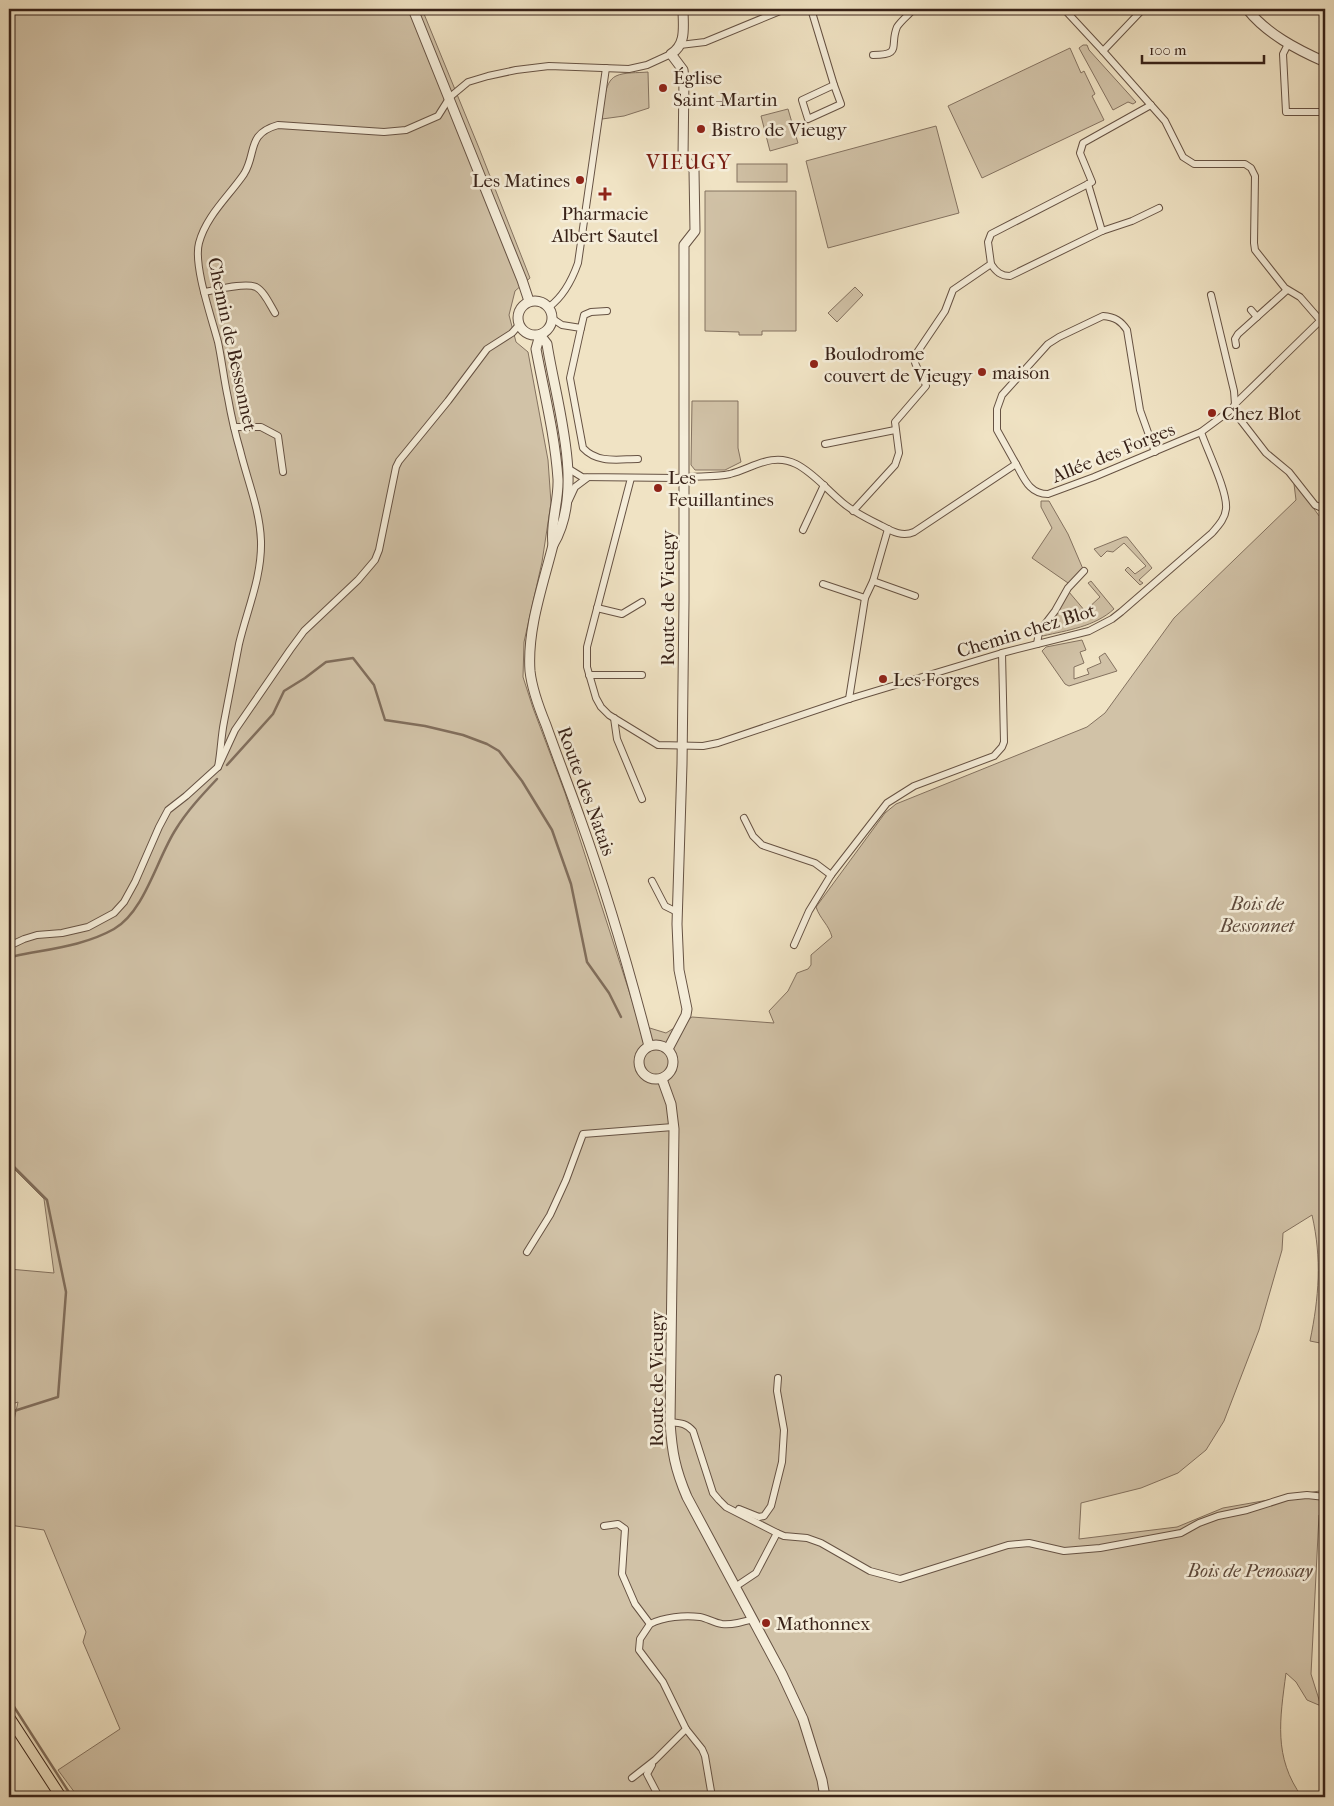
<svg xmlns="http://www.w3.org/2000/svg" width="1334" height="1806" viewBox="0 0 1334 1806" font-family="'IM FELL French Canon',serif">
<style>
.green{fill:#d1c2a7;stroke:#847260}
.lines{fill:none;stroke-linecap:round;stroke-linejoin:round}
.stream{stroke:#816e5c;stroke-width:2.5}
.minor-casing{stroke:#665243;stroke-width:8}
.tertiary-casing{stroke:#665243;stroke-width:11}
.primary-casing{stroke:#382218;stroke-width:12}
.minor{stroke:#f5edd9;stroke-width:6}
.tertiary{stroke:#f5edd9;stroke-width:9}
.primary{stroke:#f0e3c4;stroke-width:10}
.poi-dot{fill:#8f2418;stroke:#f5edd9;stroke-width:2}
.labels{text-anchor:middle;stroke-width:5;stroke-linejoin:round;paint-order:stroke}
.poi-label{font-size:19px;fill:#382218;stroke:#f5edd9;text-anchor:start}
.street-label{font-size:19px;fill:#382218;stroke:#f5edd9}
.park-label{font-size:19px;font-style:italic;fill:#5e4a3c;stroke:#f5edd9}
.quarter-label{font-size:21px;letter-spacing:1px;fill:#7a1f14;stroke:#f5edd9}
</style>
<rect width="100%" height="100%" fill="#f0e3c4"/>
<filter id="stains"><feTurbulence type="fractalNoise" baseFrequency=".004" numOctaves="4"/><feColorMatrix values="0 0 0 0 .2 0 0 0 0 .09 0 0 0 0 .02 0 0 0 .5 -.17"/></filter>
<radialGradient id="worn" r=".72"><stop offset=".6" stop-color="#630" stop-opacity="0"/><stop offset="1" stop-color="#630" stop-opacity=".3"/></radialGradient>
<g class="green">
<path d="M 9,9 L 422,9 L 479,148 L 530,278 L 515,291 L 509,315 L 516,342 L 528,352 L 548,460 L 551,503 L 542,562 L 524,642 L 523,677 L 533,708 L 565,793 L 640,1025 L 666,1033 L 692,1017 L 774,1023 L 769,1011 L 788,991 L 797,973 L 808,969 L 811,965 L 811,955 L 832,937 C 829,925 820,919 816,907 L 885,813 L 896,804 L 1087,727 L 1105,713 L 1174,618 L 1296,500 L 1294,484 L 1301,491 L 1325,524 L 1325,1344 L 1310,1341 C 1319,1297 1322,1259 1312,1215 L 1283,1233 L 1282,1250 L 1259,1330 L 1224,1421 L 1206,1450 L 1178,1473 L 1141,1488 L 1081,1503 L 1079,1539 L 1177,1527 L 1223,1508 L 1325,1490 L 1325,1514 L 1319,1515 L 1311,1674 L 1321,1706 L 1307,1700 L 1296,1682 L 1286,1673 C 1280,1719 1273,1757 1302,1797 L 78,1797 L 58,1770 L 120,1729 L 83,1642 L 86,1632 L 44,1530 L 9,1525 L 9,1443 L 18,1402 L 9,1405 L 9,1269 L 54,1273 L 44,1199 L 9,1164 Z"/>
<path d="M 1083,45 L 1087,45 L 1089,50 L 1136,102 L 1133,104 L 1128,102 L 1113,110 L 1079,48 Z"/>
<path d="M 1070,48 L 1081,73 L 1084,71 L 1095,94 L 1092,96 L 1104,120 L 982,178 L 948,106 Z"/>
<path d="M 648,72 L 649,108 L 624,116 L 602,119 C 604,107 603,82 616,76 C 624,72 638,73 648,72 Z"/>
<path d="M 788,109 L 798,143 L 770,151 L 761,116 Z"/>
<path d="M 936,126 L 959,213 L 828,248 L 806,161 Z"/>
<rect x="737" y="164" width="50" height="18"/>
<path d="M 705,191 L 796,191 L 796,331 L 762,331 L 762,335 L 739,335 L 739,332 L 705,331 Z"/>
<path d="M 855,287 L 863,295 L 837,322 L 828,313 Z"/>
<path d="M 692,401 L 738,401 L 738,448 L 741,462 L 725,470 L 695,470 L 691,465 Z"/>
<path d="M 1041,501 L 1049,501 L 1068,534 L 1083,569 L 1068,583 L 1032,558 L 1052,528 L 1041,507 Z"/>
<path d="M 1124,537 L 1127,537 L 1152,568 L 1139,580 L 1143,583 L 1140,585 L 1125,570 L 1128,567 L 1135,574 L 1146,566 L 1124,543 L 1113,552 L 1107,551 L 1101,557 L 1094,549 Z"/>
<path d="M 1091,581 L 1114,609 C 1094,627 1068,630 1043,636 L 1041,635 L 1042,632 L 1069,592 L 1085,611 L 1100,597 L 1088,583 Z"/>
<path d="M 1082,640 L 1086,650 L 1080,652 L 1084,663 L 1074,667 L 1074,679 L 1089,674 L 1087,669 L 1101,663 L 1099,657 L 1105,653 L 1117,671 L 1069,686 L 1065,684 L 1042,651 L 1046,647 Z"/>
</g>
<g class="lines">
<g class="stream">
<path d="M 227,765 L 273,714 L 284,691 L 305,678 L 326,662 L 353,658 L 374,685 L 385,720 L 425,726 L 463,735 L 487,744 L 499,751 L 522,781 L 552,830 L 571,884 L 587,962 L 609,993 L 621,1017"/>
<path d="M 9,961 L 15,956 C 48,949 84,946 114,929 C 145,911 157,858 176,829 C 187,811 202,795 217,779"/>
<path d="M 9,1162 L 47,1200 L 66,1292 L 58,1397 L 14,1411 L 9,1431"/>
<path d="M 9,1699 L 72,1797"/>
</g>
<g class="minor-casing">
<g id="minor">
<path d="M 811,9 L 834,85"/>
<path d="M 1064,9 L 1103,51"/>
<path d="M 1143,9 L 1103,51 L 1165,121 L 1183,157 L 1194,164 L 1245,164 L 1251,168 L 1255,176 L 1254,243 L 1255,250 L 1285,288 L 1300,297 L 1320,320"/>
<path d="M 1288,44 L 1283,54 L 1286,112 L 1321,112"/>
<path d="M 680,45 L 705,42 L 785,9"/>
<path d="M 873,55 C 903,55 889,46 897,27 C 900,22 907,16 911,12 L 910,9"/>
<path d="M 834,85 L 841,104 L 808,119 L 802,100 Z"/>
<path d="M 1088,184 L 1102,231"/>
<path d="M 991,264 C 996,272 1001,276 1010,276 L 1102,231 L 1132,221 L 1159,208"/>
<path d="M 204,292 C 216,290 245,282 256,287 C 264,291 270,305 275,313"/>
<path d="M 549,307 C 564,296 572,280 578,263 L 606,68"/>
<path d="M 1251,310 L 1257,317"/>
<path d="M 553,319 L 562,325 L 581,328 L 570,378 L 583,448 C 598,464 619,459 638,459"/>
<path d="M 581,328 L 584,315 L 591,312 L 607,311"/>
<path d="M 1236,345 L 1235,339 L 1238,334 L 1287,290"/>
<path d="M 1235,404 L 1325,316"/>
<path d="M 1232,409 L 1266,453 L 1289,472 L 1315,505 L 1322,508 L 1325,507"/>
<path d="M 234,427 L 261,427 L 278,436 L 283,472"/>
<path d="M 825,444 L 895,430"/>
<path d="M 1016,464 L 997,430 L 997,409 L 1002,395 L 1048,344 L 1059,337 L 1103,316 C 1115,317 1121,321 1127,330 L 1140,410 L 1155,452"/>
<path d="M 569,469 L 582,477 L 677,478 C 694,475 713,478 730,474 C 753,468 772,452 796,464 C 814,473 827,490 843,503 C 855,513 868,519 882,526 C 893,532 903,537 914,532 L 1016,464 C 1024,478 1029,494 1048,494 L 1094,477 L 1201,432"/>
<path d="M 631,478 L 587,647 L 587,667 L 596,698 L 601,707 L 609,715 L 658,745 L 703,746 L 718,743 L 849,699 L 1002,653 L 1089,631 L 1112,619 L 1121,612 L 1212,533 C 1218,526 1225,519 1226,509 C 1228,492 1207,450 1201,432 L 1232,409 L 1235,404 L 1234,391 L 1211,295"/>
<path d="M 569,500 L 575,487 L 587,478"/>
<path d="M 853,511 L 895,465 L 899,453 L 895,422 L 926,386 C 924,376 914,368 914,357 L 945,311 L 953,290 L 991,264 L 988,242 L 991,234 L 1092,182 L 1080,153 L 1083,143 L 1151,105"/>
<path d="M 803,530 L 824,485"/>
<path d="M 873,581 L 915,596"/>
<path d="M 823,584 L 865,598"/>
<path d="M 597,608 L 622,614 L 642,602"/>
<path d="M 1037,644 L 1039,632 L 1055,611 L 1068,588 L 1084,571"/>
<path d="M 589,675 L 642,675"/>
<path d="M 849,699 L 865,598 L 873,581 L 888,529"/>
<path d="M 614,718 L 617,739 L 642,799"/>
<path d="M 218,767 C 221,752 221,737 224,722 C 229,696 234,670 239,644 C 247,610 262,577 261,541 C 260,510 247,479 240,450 C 235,433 231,415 228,398 C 224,380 222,361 218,342 C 212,319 193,265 199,243 C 206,216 229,196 244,174 C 257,153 246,134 278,125 L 384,132 L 406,130 L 438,116 L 450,97 L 468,82 L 488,76 L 516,70 L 549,66 L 629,69 L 647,65 L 671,54"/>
<path d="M 744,818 L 753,836 L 762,845 L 815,863 L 831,875"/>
<path d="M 652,881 L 665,906 L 677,912"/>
<path d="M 794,945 L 809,911 L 831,875 L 887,803 L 914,786 L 994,756 L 1002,747 L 1004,742 L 1002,653"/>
<path d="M 9,946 L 24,939 L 37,935 L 62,933 L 88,927 L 114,913 L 124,902 L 135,882 L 159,827 L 168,810 L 186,796 L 218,767 L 235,730 L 290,650 L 304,631 L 358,580 L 375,560 L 379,550 L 396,467 L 399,461 L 448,401 L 487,349 L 512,333 L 519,325"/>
<path d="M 527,1252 L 550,1215 L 566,1180 L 583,1134 L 673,1127"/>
<path d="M 670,1422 C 680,1423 686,1423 693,1431 L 713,1493 L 719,1500 L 726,1507 L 777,1533 L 784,1536 L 807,1538 L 821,1543 L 870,1571 L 900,1579 L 1008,1545 L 1029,1543 L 1064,1551 L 1100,1548 L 1181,1533 L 1199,1523 L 1218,1516 L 1247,1510 L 1288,1497 L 1307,1495 L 1325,1497"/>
<path d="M 739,1509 L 759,1517 L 764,1516 L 771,1506 L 782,1462 L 784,1430 L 777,1391 L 778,1378"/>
<path d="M 604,1526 L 618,1524 L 625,1529 L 622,1574 L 635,1604 L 650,1624"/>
<path d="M 735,1587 L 756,1573 L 777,1533"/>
<path d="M 686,1729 L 702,1749 L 705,1756 L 712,1797"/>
<path d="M 652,1765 L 647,1774 L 659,1797"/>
<path d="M 632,1778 L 655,1760 L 686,1729 L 663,1682 L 639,1650 L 640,1639 L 650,1624 C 664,1617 684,1615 700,1617 C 707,1618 714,1623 722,1624 C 733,1625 743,1622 753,1619"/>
</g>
</g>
<g class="tertiary-casing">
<g id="tertiary">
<path d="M 413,9 L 522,280 L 529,301"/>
<path d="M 1247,9 C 1267,34 1296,49 1325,62"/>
<circle cx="535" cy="318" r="17"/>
<path d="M 540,335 L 547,344 C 556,403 586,490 553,545 C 543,585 527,629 530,671 C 532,690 539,708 546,725 C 557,756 569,787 580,818 C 607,893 629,969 649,1046"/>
<path d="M 540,335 L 536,349 C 544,392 555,435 558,479 C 559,501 550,523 553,545"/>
<circle cx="656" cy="1062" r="17"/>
<path d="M 668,1049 L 686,1015 L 687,1009 L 679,970 L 677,924 L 682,764 L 684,601 L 684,245 L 695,231 L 694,170 L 683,157 L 684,78 L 683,70 L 671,54 C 687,44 683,26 683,9"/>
<path d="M 662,1079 L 671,1104 L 674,1129 L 670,1422 C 672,1452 675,1469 687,1497 L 782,1674 L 803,1719 L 822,1780 L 825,1797"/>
</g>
</g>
<g class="primary-casing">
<path id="primary" d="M 9,1717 L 61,1797"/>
</g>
<use href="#minor" class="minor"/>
<use href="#tertiary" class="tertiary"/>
<use href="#primary" class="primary"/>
</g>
<g class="poi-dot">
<circle cx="663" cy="88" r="5"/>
<circle cx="701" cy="129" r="5"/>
<circle cx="580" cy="180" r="5"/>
<path d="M602.5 186.5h5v5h5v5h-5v5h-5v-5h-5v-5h5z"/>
<circle cx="814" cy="364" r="5"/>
<circle cx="982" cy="372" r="5"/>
<circle cx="1212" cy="413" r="5"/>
<circle cx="658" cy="488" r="5"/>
<circle cx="883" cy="679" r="5"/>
<circle cx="766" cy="1623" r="5"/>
</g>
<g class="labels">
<g class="poi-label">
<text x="673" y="84">Église<tspan x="673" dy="22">Saint-Martin</tspan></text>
<text x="711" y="136">Bistro de Vieugy</text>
<text x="570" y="187" text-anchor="end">Les Matines</text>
<text x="605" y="220" text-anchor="middle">Pharmacie<tspan x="605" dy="22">Albert Sautel</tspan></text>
<text x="824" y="360">Boulodrome<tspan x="824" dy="22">couvert de Vieugy</tspan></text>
<text x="992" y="379">maison</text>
<text x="1222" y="420">Chez Blot</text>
<text x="668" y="484">Les<tspan x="668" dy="22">Feuillantines</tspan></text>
<text x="893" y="686">Les Forges</text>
<text x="776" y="1630">Mathonnex</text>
</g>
<g class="street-label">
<text transform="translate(233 344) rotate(78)" y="7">Chemin de Bessonnet</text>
<text transform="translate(1113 452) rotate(-22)" y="7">Allée des Forges</text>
<text transform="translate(667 598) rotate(-90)" y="7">Route de Vieugy</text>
<text transform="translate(1026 630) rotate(-17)" y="7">Chemin chez Blot</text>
<text transform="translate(587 791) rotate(70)" y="7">Route des Natais</text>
<text transform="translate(656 1379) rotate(-90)" y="7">Route de Vieugy</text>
</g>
<g class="park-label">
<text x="1257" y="910">Bois de<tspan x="1257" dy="22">Bessonnet</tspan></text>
<text x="1250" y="1577">Bois de Penossay</text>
</g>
<g class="quarter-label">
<text x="689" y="169">VIEUGY</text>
</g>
</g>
<rect width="1334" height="1806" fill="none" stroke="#f0e3c4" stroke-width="30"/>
<rect x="10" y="10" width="1314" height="1786" fill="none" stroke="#382218" stroke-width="2.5"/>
<rect x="15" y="15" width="1304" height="1776" fill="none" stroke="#382218"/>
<path d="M1142 55v8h122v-8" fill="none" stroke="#382218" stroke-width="2.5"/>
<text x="1149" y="55" font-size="15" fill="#382218" stroke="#f5edd9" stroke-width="4" paint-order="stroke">100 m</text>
<rect width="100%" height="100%" filter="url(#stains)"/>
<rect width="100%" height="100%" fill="url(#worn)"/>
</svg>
